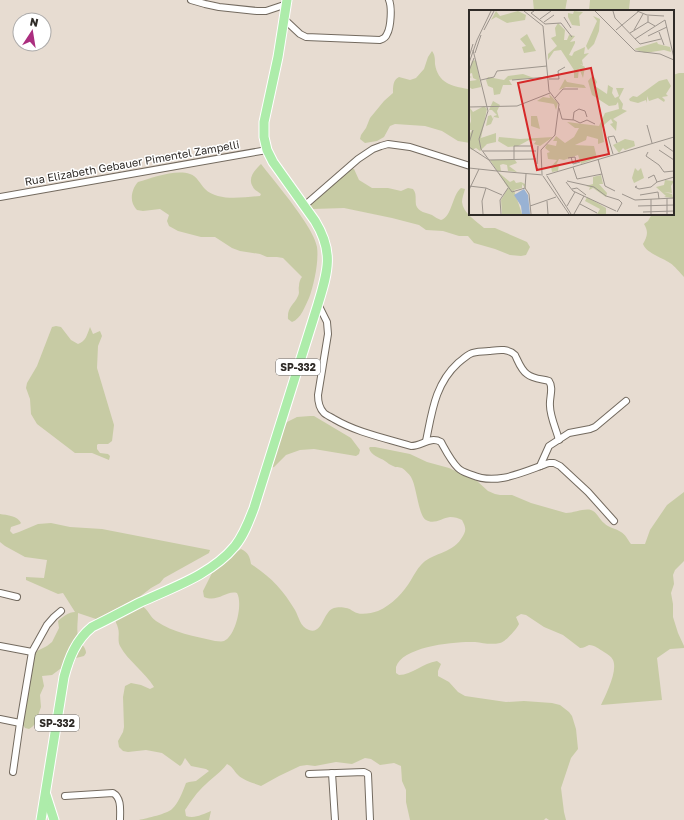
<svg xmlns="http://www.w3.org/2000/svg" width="684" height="820" viewBox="0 0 684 820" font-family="'Golos Text',sans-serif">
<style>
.green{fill:#c7cba4}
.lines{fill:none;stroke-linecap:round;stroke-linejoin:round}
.minor-casing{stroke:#736a5f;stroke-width:8}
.primary-casing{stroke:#fff;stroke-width:11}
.minor{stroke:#fff;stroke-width:6}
.primary{stroke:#adecaa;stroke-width:9}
.labels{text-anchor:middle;stroke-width:3;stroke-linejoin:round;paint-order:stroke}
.shield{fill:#fff;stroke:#6d6b68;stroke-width:1}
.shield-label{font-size:10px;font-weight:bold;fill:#2f2b27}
.street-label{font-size:11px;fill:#2f2b27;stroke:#fff}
.inset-road{fill:none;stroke:#9d958d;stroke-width:1}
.view{fill:#d62828;fill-opacity:0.15;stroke:#d62828;stroke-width:2}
.inset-edge{fill:none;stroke:#2f2b27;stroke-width:2}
</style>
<rect width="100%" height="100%" fill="#e7dcd1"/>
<g class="green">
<path d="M 533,0 L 567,0 L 565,11 L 534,11 Z"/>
<path d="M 590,0 L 630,0 L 629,9 L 628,11 L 589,11 Z"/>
<path d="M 432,51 C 435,55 435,59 435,64 C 438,83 451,86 468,89 L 470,90 L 470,143 L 458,141 L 442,131 L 425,126 L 395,124 L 390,126 L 384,137 L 377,141 L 365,143 L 360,139 L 361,135 L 366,128 L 370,118 L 384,101 L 393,93 C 393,86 393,80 399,77 L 410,80 L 416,78 L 424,69 L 428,57 Z"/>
<path d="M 679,73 L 684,73 L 684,277 C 680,273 675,266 670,263 C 663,258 646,253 643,244 C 647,237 649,232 644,224 L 648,221 L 652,214 L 673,214 L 673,75 Z"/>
<path d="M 261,164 C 276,183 292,202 305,222 C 310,230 315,238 317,247 C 319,261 314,285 309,298 C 305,306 301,319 292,322 L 288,319 C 287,307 294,305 298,296 C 300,292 298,290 299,286 C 299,283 300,279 302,277 L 283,258 L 277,257 L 267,257 L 260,254 L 240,251 L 232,248 L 215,237 L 201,237 L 178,231 L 169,226 L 167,221 L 169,215 L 160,209 L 143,211 L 137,210 C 135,208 134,206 133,204 C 130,197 133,187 138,182 C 152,178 175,169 190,174 C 197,176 200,184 205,189 C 218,202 244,197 260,196 L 261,194 C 259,192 254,190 253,187 C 247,178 255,170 261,164 Z"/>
<path d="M 349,168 L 354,169 L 359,180 L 372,188 L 388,188 L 401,191 L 408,188 L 413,189 C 417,194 415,198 416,205 C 418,212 427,213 432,215 C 435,217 438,219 441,220 C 452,217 452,195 461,188 L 465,189 C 464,193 462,198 462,202 C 463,213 476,221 484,228 L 495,228 L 527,242 L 530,247 L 526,255 L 521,256 L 510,255 L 495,249 L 474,243 L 468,236 L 459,236 L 443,231 L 426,230 L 419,225 L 392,218 L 344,208 L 313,209 L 310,208 L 309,205 C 316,188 332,176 349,168 Z"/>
<path d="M 56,326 L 61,327 L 71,340 L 78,344 C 86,341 87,335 90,327 L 93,334 L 100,331 L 102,336 L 98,346 L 97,368 L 114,425 L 112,441 L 108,444 L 98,444 L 97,445 L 97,449 L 100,453 L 108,454 L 110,456 L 109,460 L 92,453 L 75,453 L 37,424 L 31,414 L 30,399 L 26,388 L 27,383 L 37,366 L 52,327 Z"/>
<path d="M 310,416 L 314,416 L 351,438 L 360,450 L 359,454 L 356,456 L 314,449 L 300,450 L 286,455 L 274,467 L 267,469 L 270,452 L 287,422 L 297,417 Z"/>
<path d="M 370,447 L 375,447 L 410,454 L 427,462 L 449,468 L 477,481 L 488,491 L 495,494 L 500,495 L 512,495 L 531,503 L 566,513 C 574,513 584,508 591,510 C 597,512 599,519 604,523 C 609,528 615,528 621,532 C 625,534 628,540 631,544 L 645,544 L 650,530 L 667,505 L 684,492 L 684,561 L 675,570 L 673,575 L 674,584 L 671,593 L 673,604 L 673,617 L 678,633 L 684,646 L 684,648 L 670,649 L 657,658 L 662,700 L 601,705 C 606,694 618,671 613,660 C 611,656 607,654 604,652 C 599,649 595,645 589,645 C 586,646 584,648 580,648 L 563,635 L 544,627 L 526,615 L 521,614 L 516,617 L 519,624 C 517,629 505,642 500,643 C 491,645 483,643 475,642 C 457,641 402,646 396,667 C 396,669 396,671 396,673 L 399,675 C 412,675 423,663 437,661 L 441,664 L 438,671 L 438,676 L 449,682 L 458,692 L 465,696 L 506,702 L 524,701 L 552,703 L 560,705 L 569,712 L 572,716 L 576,729 L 578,749 L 571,758 L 561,788 L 564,812 L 566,820 L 549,820 L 546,818 L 544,820 L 410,820 L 406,802 L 406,790 L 402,781 L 401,766 L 394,763 L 380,765 L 371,759 L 365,758 L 352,764 L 336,762 L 315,766 L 307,765 L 300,766 L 279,776 L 261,786 C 254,783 244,781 238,775 C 234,771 232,766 227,764 C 220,773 213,777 206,784 C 197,792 191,801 185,810 L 186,816 C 195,819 203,814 211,811 L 209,820 L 139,820 C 147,818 167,814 172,809 C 178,804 183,791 186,783 L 189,782 L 196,781 L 209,771 L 206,769 L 191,766 L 185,758 L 182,764 L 180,766 L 162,753 L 146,750 L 128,752 L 123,751 L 119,747 L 118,741 L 123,732 L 124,727 L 123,697 L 125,686 L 131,683 L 141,685 L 150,689 L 154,687 C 145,672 128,661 120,646 C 117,640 120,634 118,628 C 117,623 114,622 116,616 L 141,605 C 148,609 150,617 156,621 C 173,633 195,636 215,641 C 218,641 221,642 224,641 C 236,636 243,603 237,593 C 226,590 218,603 204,597 L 203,591 L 213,571 L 228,557 L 241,549 C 248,552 250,557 251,564 C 271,577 283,590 295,610 C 299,617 300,627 309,630 C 323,635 323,611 334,608 C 337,607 343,607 346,608 C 350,608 353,612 357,613 C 363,615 372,613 378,611 C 392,605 404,592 411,580 C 414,575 417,569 421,565 C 431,553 451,554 461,539 C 467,530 466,528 462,520 C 458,518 455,517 450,517 C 442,518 434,525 426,520 C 418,515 417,487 411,477 C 409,474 405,470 402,468 C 399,467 396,468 393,466 C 390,465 388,463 385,461 C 379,457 371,456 369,448 Z"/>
<path d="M 0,514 C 7,515 18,516 21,523 L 20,524 L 11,527 L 10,531 L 13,534 L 19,532 L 38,524 L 51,523 L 70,527 L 102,529 L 210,550 L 209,553 L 164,578 L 160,583 L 151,588 L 138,598 L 119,607 L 96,619 L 78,613 C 78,622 76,632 79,639 C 81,645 86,647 86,653 L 84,656 L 76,658 L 72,667 L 60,669 L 52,675 L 42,676 L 44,686 L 40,695 L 41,707 L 35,724 L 32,727 L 29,729 L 25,728 L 23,725 L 22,705 L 35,652 L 47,646 L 52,642 L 59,628 L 58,621 C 62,617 69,612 75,612 L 63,593 L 58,594 L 26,580 L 26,577 L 44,578 L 47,560 L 25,557 L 5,546 L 0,542 Z"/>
</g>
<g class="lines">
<g class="minor-casing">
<g id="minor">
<path d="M 191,0 L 205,4 L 219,7 L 257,11 L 266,11 L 287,4"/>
<path d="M 284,19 L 300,34 L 306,37 L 380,40 C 383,39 386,37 387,34 C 391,27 392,7 389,0"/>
<path d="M 0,197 L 267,150"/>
<path d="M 304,206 L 358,159 L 373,149 L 381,146 L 388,144 L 410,147 L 470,166"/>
<path d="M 318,304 L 327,322 L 328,334 L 318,395 C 318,402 319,408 324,413 C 326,415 331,417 334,419 C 358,433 385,438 411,446 C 422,446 430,436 441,442 C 446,451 451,461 458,468 C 462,472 467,473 472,475 C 497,486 525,471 549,463 L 554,463 L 560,466 L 588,492 L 614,521"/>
<path d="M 426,441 C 432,412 435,384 458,363 C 462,360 466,356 470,354 C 476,351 483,352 489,351 C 498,350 508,348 515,355 C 518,361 521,370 527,374 C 533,379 542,379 549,381 C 554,388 549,398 550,406 C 550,416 556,429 559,440"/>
<path d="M 540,466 L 549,446 L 569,433 L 590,429 L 595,427 L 626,401"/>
<path d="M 0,593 L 17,597"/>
<path d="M 0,646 L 32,652"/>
<path d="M 0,719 L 20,723"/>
<path d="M 13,772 L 20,723 L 32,652 L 47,625 L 54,617 L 61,611"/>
<path d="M 332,773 L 335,820"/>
<path d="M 309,774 L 364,772 L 368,774 L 370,820"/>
<path d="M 65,796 L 113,793 C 122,798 120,811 120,820"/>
</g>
</g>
<g class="primary-casing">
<g id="primary">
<path d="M 46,795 L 54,820"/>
<path d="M 41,820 L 64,677 C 69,658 76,640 92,627 C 109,619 125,610 141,602 C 174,587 212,574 235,546 C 244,535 249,521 254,508 L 318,304 C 328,271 334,252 315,221 L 273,162 L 267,150 L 264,137 L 264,122 L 278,57 L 287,0"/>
</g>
</g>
<use href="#minor" class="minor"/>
<use href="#primary" class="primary"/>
</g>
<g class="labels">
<g class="shield">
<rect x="276" y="359" width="44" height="16" rx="3"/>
<rect x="35" y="715" width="44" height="16" rx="3"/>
</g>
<g class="shield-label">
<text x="298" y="371">SP-332</text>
<text x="57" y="727">SP-332</text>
</g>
<g class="street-label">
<text transform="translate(132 163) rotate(-10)" y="4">Rua Elizabeth Gebauer Pimentel Zampelli</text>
</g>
</g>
<g transform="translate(469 10)">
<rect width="205" height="205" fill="#e7dcd1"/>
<path d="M 27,1 L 31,6 L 49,1 L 57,5 L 56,10 L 38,13 L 27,7 L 22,10 ZM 105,1 L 114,2 L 110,6 L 111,16 L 103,15 L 99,7 L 99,3 L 104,4 ZM 124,6 L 131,9 L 130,21 L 125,34 L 119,40 L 117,36 L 128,11 ZM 89,13 L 96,20 L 95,30 L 98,30 L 100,25 L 106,26 L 101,32 L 106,31 L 106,33 L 100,45 L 103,46 L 105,42 L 116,37 L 115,44 L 120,43 L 113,50 L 114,55 L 111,54 L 116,57 L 114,68 L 110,58 L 109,68 L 105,68 L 105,60 L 92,40 L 85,41 L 79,50 L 79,44 L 88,36 L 82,28 L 87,26 L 86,18 ZM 58,24 L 67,41 L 55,43 L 53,37 L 57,36 L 51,29 ZM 188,32 L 189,34 L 201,37 L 202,42 L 195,40 L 176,43 L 165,39 ZM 7,50 L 12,77 L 3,79 L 0,77 L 0,66 L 3,67 L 0,68 L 1,71 L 8,70 L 4,68 L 3,63 L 0,64 L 0,61 L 3,51 ZM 54,64 L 65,68 L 40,70 L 43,75 L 34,75 L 31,84 L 25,85 L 24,78 L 19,76 L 17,70 L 19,67 L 35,70 L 39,66 ZM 124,65 L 128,72 L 126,76 L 138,84 L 139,75 L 144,78 L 143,83 L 146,88 L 150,86 L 147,78 L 155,78 L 150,88 L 154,94 L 153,99 L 158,101 L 144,109 L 148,112 L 147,121 L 141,114 L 144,113 L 142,109 L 136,114 L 133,118 L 135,132 L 129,134 L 129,129 L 118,126 L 117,130 L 106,135 L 125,136 L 128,148 L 112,154 L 109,145 L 95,150 L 90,149 L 87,155 L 90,154 L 89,161 L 83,162 L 82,157 L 88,150 L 79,149 L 78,143 L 81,142 L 76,138 L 78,134 L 87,136 L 88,131 L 84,131 L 87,126 L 96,133 L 105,127 L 110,118 L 106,118 L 98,112 L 130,116 L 136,103 L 150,99 L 149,92 L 147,95 L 140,96 L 123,85 L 119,71 ZM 96,69 L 98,72 L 115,75 L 117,78 L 97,77 L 90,80 ZM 198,69 L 202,76 L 197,84 L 199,86 L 193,87 L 196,90 L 195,92 L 189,88 L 180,91 L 178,86 L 178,93 L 177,90 L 169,93 L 161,91 L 160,89 L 164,86 L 168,87 L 190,71 ZM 80,84 L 89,93 L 87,100 L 85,94 L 68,91 L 74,87 L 81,88 ZM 24,91 L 31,95 L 28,101 L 30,108 L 25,107 L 22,114 L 17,116 L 19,106 L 22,105 L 24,109 L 25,106 L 28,105 L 23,100 L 20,100 ZM 15,96 L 18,99 L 12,128 L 27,123 L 27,132 L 18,134 L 11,141 L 7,138 L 3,140 L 0,137 L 0,125 L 3,120 L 0,120 L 0,108 L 2,114 L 2,111 L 1,98 L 4,102 ZM 62,106 L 68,106 L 71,119 L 62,116 ZM 30,127 L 51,129 L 84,127 L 71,136 L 67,147 L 71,136 L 65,134 L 67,131 L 60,130 L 49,136 L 39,137 L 29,131 ZM 156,129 L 165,131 L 166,136 L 156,140 L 154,138 L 150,143 L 144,135 ZM 21,150 L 46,150 L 48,153 L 40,156 L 48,162 L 39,161 L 38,155 L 34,154 L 31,155 L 32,161 L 28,161 ZM 166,158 L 169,161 L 172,158 L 175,168 L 165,173 L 163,168 ZM 29,162 L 41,172 L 45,170 L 47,173 L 52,172 L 56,174 L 57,179 L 53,174 L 53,178 L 45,180 L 53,204 L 33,204 L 32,190 L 39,178 ZM 132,165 L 134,174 L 130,174 L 138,183 L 137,187 L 124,178 L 120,180 L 121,177 L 117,176 L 124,174 L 124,167 ZM 196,170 L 205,171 L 202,176 L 203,183 L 195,182 L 203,184 L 204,188 L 195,187 L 197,186 L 187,177 L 195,175 ZM 118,187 L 137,198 L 137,204 L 128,204 L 131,199 L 116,191 Z" fill="#c7cba4"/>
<path d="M 55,179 L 59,185 L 61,204 L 53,204 L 52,196 L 45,185 Z" fill="#99b2d3"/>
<path class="inset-road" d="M 55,1 L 74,16 L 80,81 L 90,94 L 86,125 L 72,140 L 73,164M 65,1 L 62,3 L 76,14M 126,1 L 166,41 L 191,44 L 205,50M 144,1 L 146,8 L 171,34 L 192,29M 168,1 L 178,5 L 195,6M 179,6 L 179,12 L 186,16M 95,7 L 102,18M 71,9 L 82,1M 196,10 L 205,48M 75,12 L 85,5M 0,14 L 0,27M 76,14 L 92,13 L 103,27M 15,20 L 25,1M 147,20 L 170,1M 165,20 L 174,4M 190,22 L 195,35M 161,23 L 179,12M 179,26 L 198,17M 166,29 L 196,10M 4,40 L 19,101 L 10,129 L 12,139 L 28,161 L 74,165M 6,43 L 12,25M 0,47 L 4,34M 0,53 L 8,30 L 22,1M 0,61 L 5,48M 80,69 L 90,69 L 89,61 L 96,57M 12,70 L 25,67 L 28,61 L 78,56M 43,70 L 79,67M 86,88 L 94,79 L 109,79M 0,97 L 48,96 L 81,83M 90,98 L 93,109 L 105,110 L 111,113 L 118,110 L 126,114M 104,110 L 105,102 L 110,99 L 116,101 L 118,107M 178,115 L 183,133M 0,133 L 4,120M 195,135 L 205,142M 0,137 L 20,150 L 67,149M 190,140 L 205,150M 14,141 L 67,141M 179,142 L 177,146 L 190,155 L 195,162 L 205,161M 144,144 L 139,127 L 145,126 L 148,133M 102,147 L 104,154 L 111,152M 99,148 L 106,147 L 107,153M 45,149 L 45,136 L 64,136M 129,149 L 136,176 L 146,181M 68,154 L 69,136M 104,157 L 108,169 L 133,164M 0,158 L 28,161 L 43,182 L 56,178M 77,165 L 205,127M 74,166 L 100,204M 78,166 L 102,204M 179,168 L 185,165 L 188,172M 98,171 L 125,177 L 137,186 L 150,190 L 153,193 L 148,202M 97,172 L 104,181 L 147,201M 0,176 L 17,178 L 33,185M 168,176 L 166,177 L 170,179 L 182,177 L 188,172 L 205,167M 56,178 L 60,184 L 62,204M 56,178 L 57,164M 103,179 L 108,178 L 117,185M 0,180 L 10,159M 153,184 L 166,190 L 205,188M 171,185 L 189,182 L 190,189M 198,188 L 198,204M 182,189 L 182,204M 78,191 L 79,204M 111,194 L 128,203M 61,196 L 87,187M 98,196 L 106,182M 169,196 L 205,195M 174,202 L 205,201M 14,204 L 13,191 L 17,178M 32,204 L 31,190 L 39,178M 105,204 L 115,186"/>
<path class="view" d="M 122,58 L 140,144 L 68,160 L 49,73 Z"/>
<rect width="205" height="205" class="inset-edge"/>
</g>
<g transform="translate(32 32) rotate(12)"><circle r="19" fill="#ffffff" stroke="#acaaa9"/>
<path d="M0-3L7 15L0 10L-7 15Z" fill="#ab2e7f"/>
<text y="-6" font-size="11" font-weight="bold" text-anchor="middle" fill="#2f2b27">N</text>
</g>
</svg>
